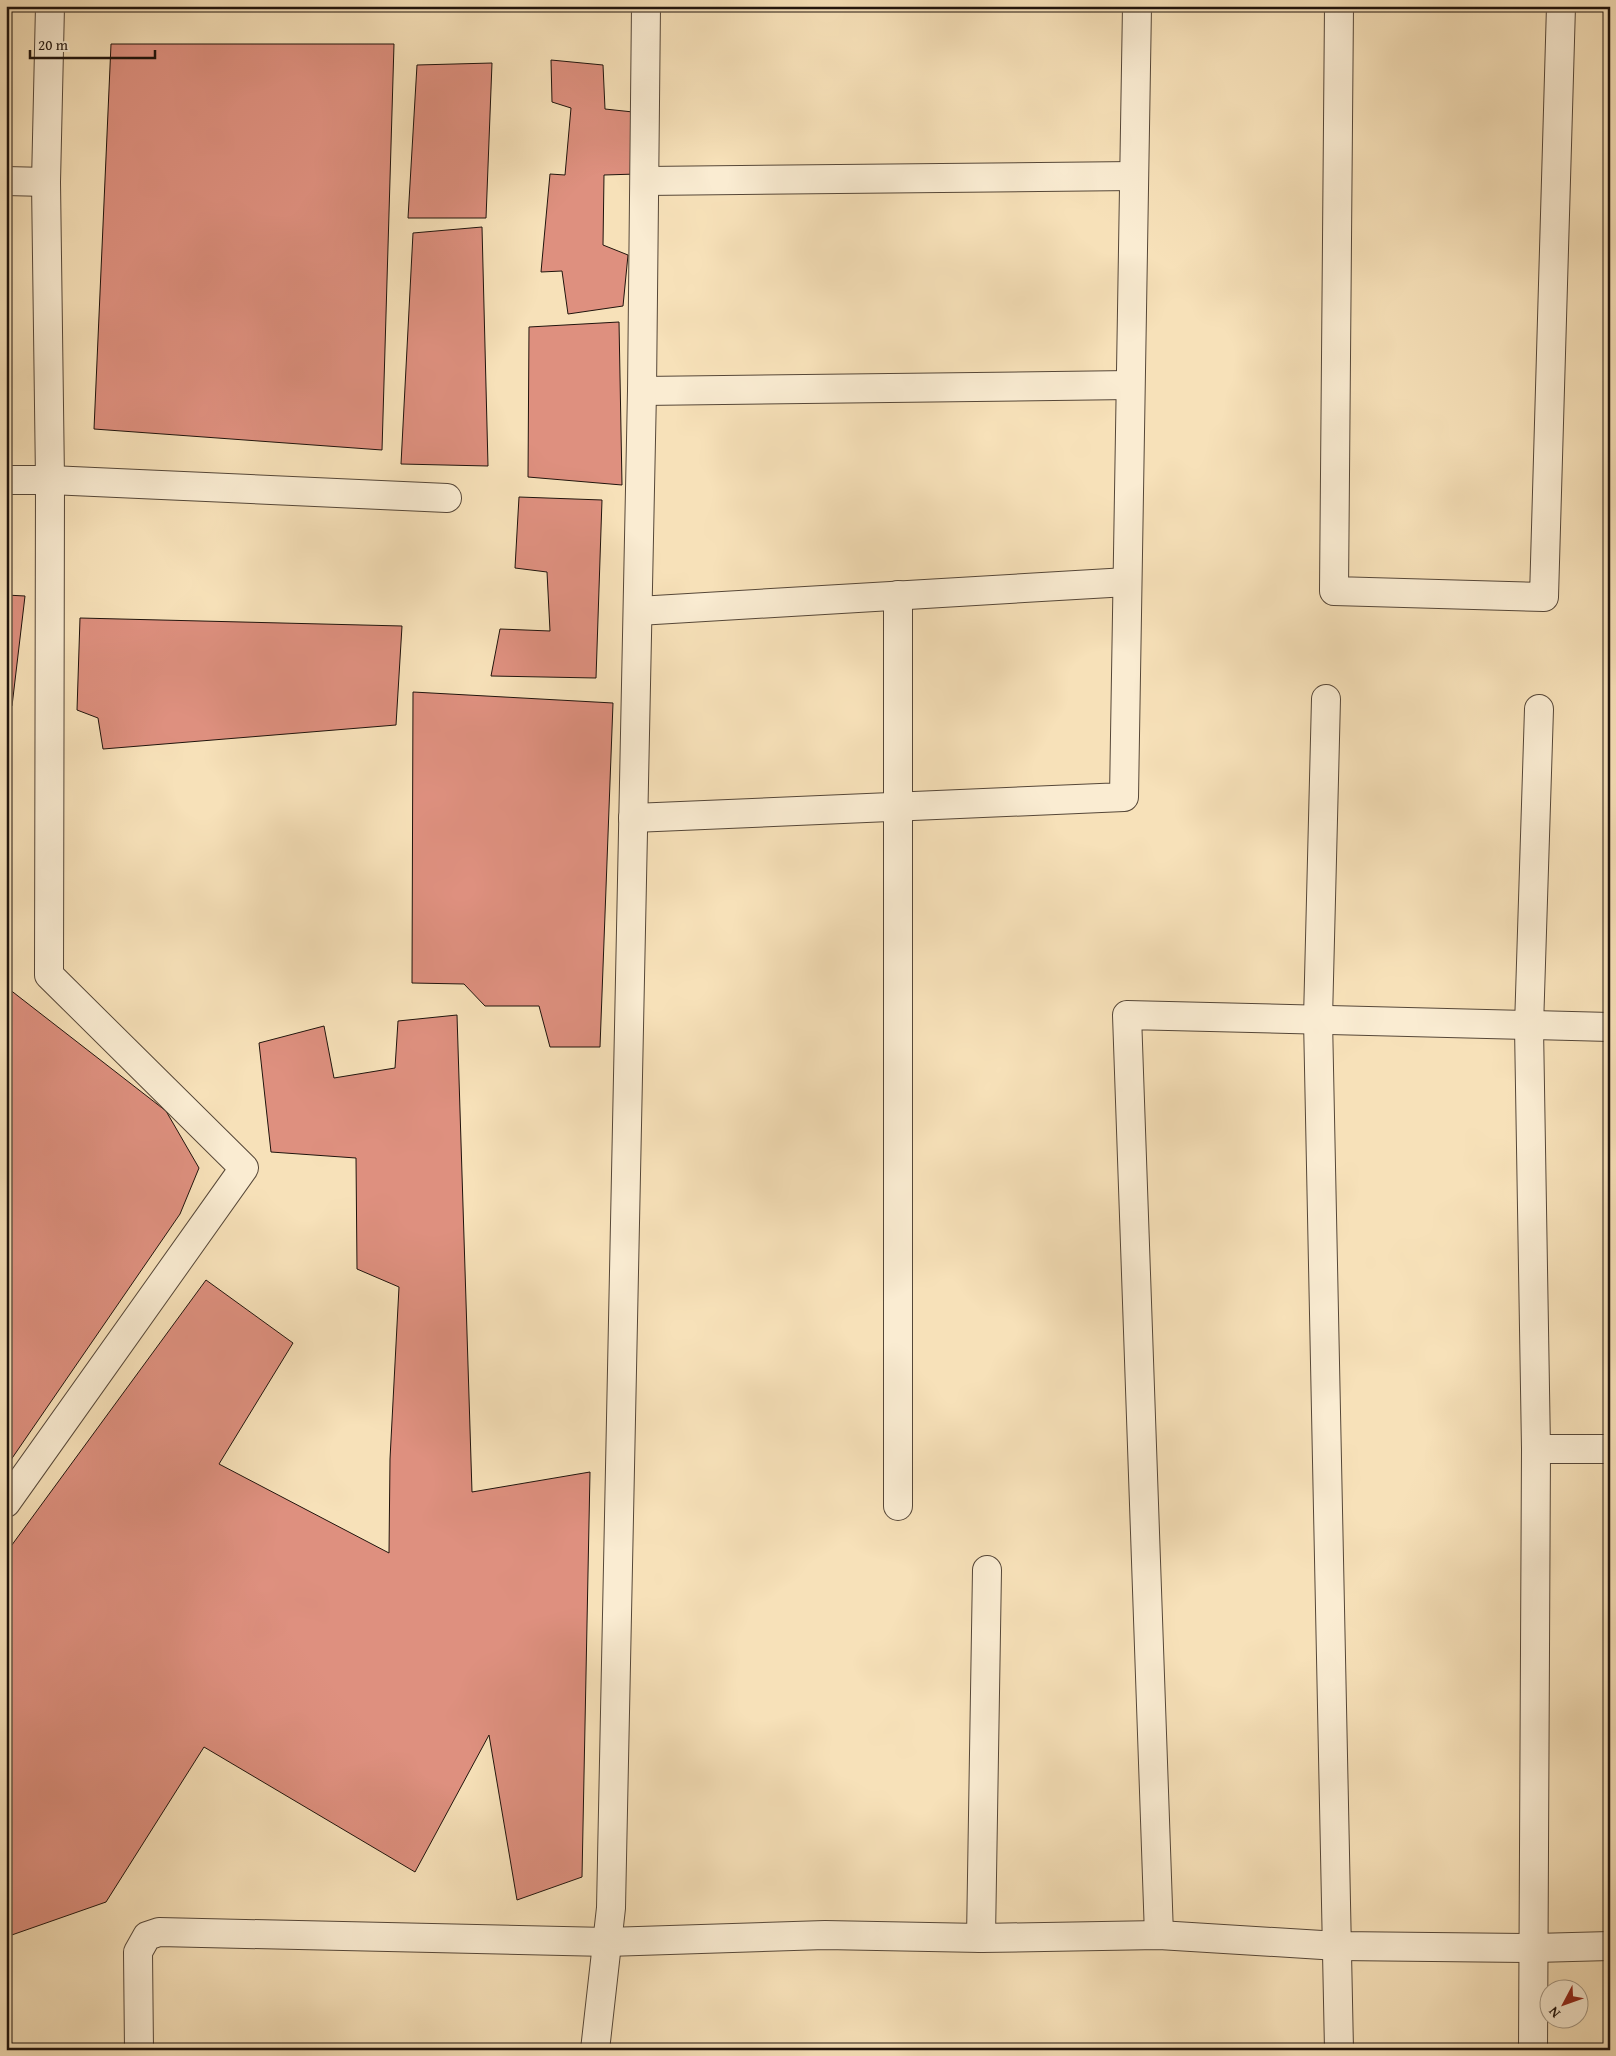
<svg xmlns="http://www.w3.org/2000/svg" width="1616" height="2056" viewBox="0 0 1616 2056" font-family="'Gentium Book Plus',serif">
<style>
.building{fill:#de907f;stroke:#20140d}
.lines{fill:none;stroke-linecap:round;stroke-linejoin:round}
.minor-casing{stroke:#564738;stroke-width:30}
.minor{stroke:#faecd2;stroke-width:28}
</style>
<rect width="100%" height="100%" fill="#f7e1b9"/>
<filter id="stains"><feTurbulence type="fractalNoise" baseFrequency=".004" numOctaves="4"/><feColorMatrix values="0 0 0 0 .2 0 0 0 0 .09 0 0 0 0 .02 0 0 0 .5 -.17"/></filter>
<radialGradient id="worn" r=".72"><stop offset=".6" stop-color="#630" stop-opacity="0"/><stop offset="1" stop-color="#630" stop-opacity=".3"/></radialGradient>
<g class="building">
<path d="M 111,44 L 394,44 L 382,450 L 94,429 Z"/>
<path d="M 551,60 L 603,65 L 605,109 L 633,112 L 637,174 L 604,175 L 603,245 L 628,255 L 623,306 L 568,314 L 562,271 L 541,272 L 550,174 L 565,175 L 571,108 L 552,102 Z"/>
<path d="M 492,63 L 486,218 L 408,218 L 417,65 Z"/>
<path d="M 482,227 L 488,466 L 401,464 L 413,233 Z"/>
<path d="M 619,322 L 622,485 L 528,477 L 529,327 Z"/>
<path d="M 519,497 L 602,500 L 596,678 L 491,676 L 500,629 L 550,631 L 547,572 L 515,568 Z"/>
<path d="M 6,595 L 25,596 L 12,706 L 6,706 Z"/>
<path d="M 80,618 L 402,626 L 396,725 L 103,749 L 98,718 L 77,710 Z"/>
<path d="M 413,692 L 613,703 L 600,1047 L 550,1047 L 539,1006 L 485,1006 L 464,984 L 412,983 Z"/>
<path d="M 6,798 L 11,800 L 9,989 L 166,1111 L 199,1168 L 180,1214 L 6,1467 Z"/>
<path d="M 457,1015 L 472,1492 L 590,1472 L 582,1877 L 517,1900 L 489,1735 L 415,1872 L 204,1747 L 106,1902 L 6,1937 L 6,1553 L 206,1280 L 293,1343 L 219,1464 L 389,1553 L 390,1459 L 399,1287 L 357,1269 L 356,1158 L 271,1152 L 259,1043 L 324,1026 L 334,1078 L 395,1068 L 398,1021 Z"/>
</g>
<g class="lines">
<g class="minor-casing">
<g id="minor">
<path d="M 1339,6 L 1334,591 L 1544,597 L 1561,6"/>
<path d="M 6,181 L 46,182"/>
<path d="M 645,181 L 1134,176"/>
<path d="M 642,391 L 1130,385"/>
<path d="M 6,480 L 50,480 L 447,498"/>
<path d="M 898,595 L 898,1506"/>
<path d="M 638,611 L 1127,582"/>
<path d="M 1326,699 L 1318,1019 L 1339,2050"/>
<path d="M 633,818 L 1124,797 L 1137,6"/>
<path d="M 1536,1449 L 1610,1449"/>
<path d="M 6,1503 L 244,1168 L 49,975 L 50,480 L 46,182 L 50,6"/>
<path d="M 1159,1935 L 1127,1015 L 1610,1027"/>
<path d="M 981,1938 L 987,1570"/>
<path d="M 139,2050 L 138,1952 L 147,1936 L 159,1932 L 607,1942 L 825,1935 L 981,1938 L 1159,1935 L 1338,1946 L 1535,1948 L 1610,1946"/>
<path d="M 595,2050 L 611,1908 L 642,391 L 646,6"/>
<path d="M 1533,2050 L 1536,1449 L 1529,1027 L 1539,709"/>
</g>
</g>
<use href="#minor" class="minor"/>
</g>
<rect width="1616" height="2056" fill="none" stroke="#f7e1b9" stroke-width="25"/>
<rect x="8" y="8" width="1601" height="2041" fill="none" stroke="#20140d" stroke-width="2.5"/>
<rect x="12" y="12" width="1591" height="2031" fill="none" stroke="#20140d"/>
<g transform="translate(1564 2004) rotate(229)"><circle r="24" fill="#faecd2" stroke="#a39683"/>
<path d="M0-4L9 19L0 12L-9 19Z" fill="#8f2418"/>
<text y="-8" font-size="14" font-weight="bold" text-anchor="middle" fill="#20140d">N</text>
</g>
<path d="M30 50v8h125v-8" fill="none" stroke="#20140d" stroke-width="2.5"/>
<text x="38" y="50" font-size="15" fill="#20140d" stroke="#faecd2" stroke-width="4" paint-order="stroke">20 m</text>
<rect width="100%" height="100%" filter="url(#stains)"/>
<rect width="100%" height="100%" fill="url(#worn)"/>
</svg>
